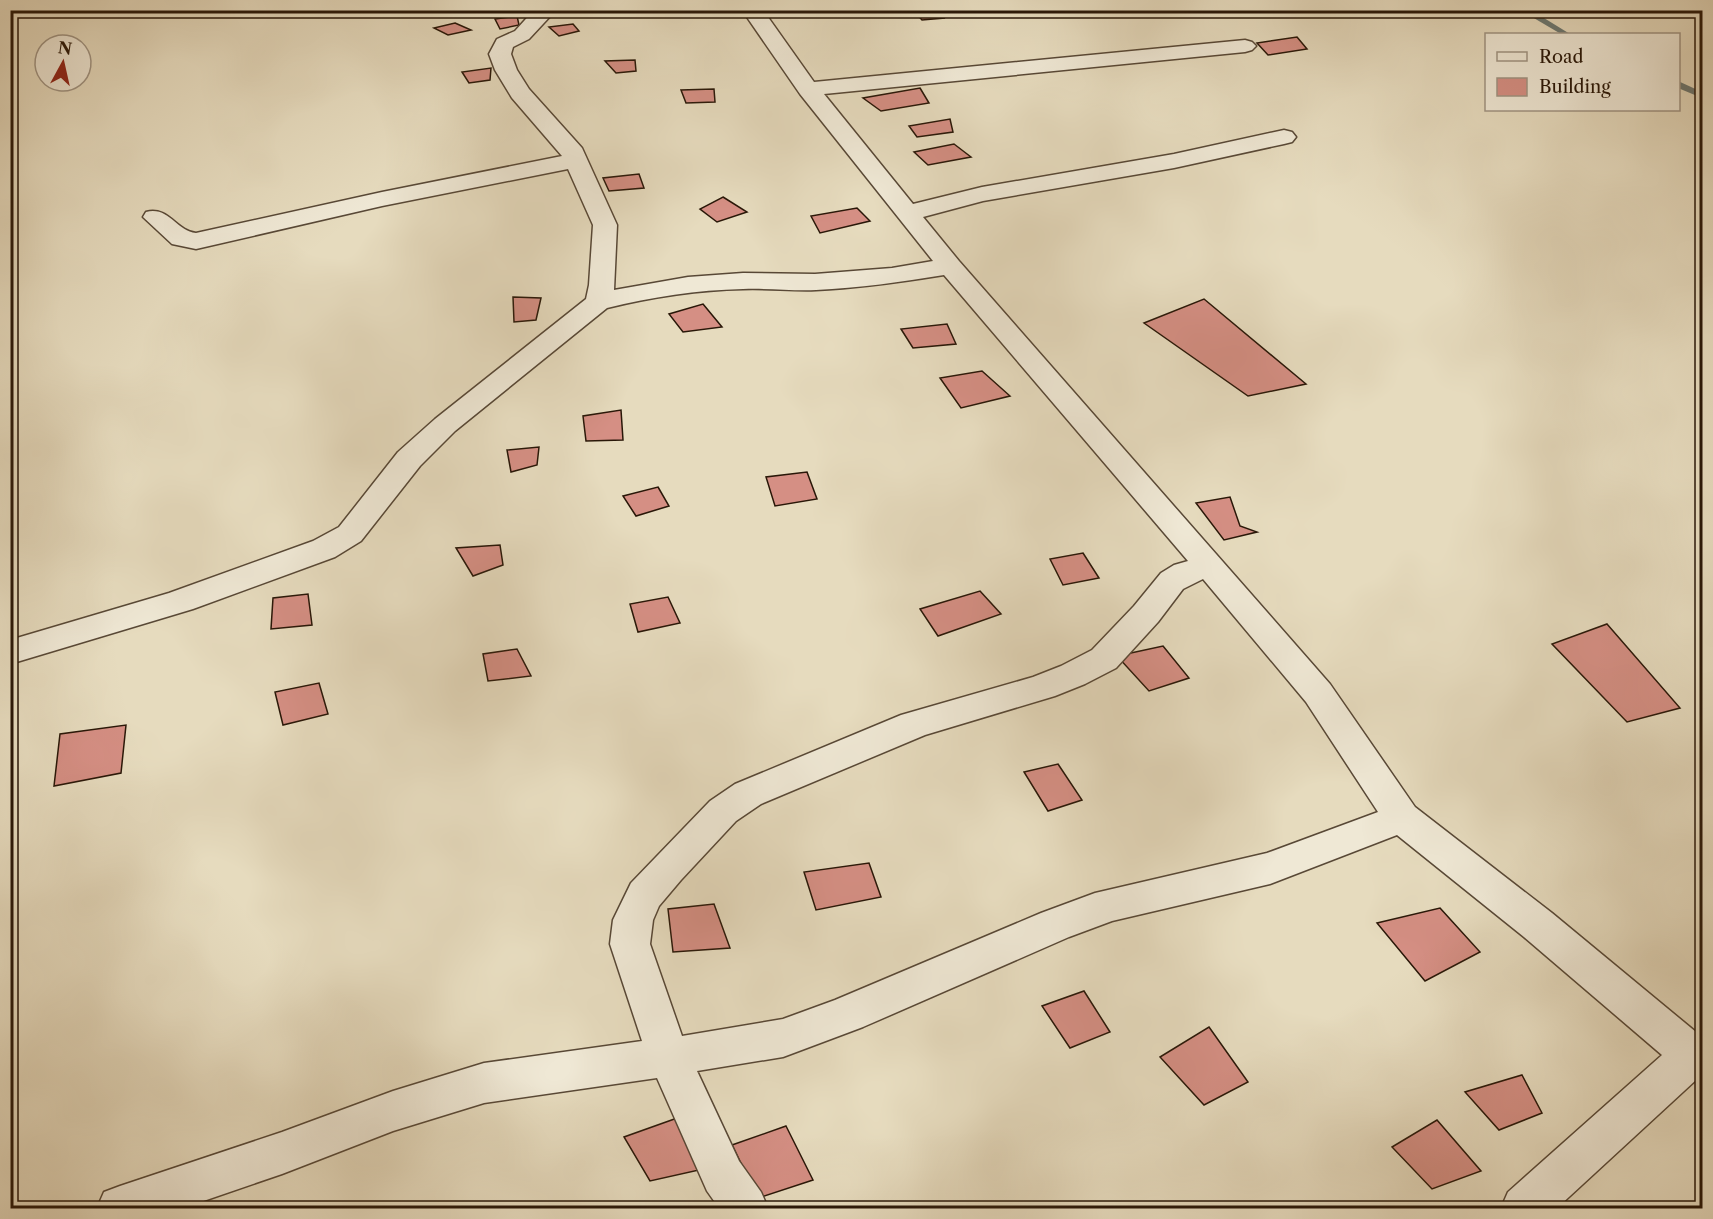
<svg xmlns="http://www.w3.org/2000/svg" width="1713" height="1219" viewBox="0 0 1713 1219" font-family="'Libre Caslon Text',serif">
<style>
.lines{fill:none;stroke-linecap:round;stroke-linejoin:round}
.stream{fill:#6c7872;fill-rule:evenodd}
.building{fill:#d58f84;stroke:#291708;stroke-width:1.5}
.street-casing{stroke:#584836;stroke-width:3}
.street{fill:#efe8d5;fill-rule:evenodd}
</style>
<rect width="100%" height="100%" fill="#e6dbbe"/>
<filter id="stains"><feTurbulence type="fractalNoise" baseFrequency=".00333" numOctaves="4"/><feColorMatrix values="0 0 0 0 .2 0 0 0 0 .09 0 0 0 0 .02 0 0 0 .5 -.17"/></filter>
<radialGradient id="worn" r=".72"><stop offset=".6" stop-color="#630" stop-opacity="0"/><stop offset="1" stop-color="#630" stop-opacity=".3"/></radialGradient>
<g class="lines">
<g class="stream">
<path d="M 1520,10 L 1531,10 L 1570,34 L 1561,34 Z"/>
<path d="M 1678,81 L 1702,92 L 1702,98 L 1678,88 Z"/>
</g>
</g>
<g class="building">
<path d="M 913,10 L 938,10 L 944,18 L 922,20 Z"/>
<path d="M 517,16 L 519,25 L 500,29 L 495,19 Z"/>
<path d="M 455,23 L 471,30 L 448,35 L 434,28 Z"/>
<path d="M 573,24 L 579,31 L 559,36 L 549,27 Z"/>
<path d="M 1297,37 L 1307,49 L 1268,55 L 1257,43 Z"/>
<path d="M 635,60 L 636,71 L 616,73 L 605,61 Z"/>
<path d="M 491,68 L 490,80 L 469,83 L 462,72 Z"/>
<path d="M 920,88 L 929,103 L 881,111 L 863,98 Z"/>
<path d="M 714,89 L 715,102 L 686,103 L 681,90 Z"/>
<path d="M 950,119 L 953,132 L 917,137 L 909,126 Z"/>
<path d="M 954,144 L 971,157 L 928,165 L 914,152 Z"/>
<path d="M 639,174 L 644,188 L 609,191 L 603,178 Z"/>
<path d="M 723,197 L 747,212 L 717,222 L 700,209 Z"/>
<path d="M 857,208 L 870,221 L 820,233 L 811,216 Z"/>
<path d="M 513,297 L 541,298 L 536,320 L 514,322 Z"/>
<path d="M 1204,299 L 1306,384 L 1248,396 L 1144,323 Z"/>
<path d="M 703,304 L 722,327 L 683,332 L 669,314 Z"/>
<path d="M 947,324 L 956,344 L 913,348 L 901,329 Z"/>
<path d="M 982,371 L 1010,396 L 961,408 L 940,378 Z"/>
<path d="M 621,410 L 623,440 L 586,441 L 583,416 Z"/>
<path d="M 539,447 L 537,465 L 511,472 L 507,450 Z"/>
<path d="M 807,472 L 817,499 L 775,506 L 766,477 Z"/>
<path d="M 658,487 L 669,506 L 636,516 L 623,496 Z"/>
<path d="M 1230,497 L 1240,526 L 1257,532 L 1224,540 L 1196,503 Z"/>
<path d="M 500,545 L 503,565 L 473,576 L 456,548 Z"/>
<path d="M 1083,553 L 1099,578 L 1063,585 L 1050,559 Z"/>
<path d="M 980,591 L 1001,614 L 938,636 L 920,609 Z"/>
<path d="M 308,594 L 312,625 L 271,629 L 273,598 Z"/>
<path d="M 668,597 L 680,623 L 638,632 L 630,604 Z"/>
<path d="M 1607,624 L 1680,708 L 1627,722 L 1552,644 Z"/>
<path d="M 1163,646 L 1189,678 L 1149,691 L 1117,656 Z"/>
<path d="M 517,649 L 531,676 L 488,681 L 483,654 Z"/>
<path d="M 319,683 L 328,714 L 283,725 L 275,692 Z"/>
<path d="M 126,725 L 121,773 L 54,786 L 60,734 Z"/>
<path d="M 1058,764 L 1082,800 L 1048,811 L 1024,772 Z"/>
<path d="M 869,863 L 881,897 L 816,910 L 804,872 Z"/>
<path d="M 714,904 L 730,948 L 673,952 L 668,909 Z"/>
<path d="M 1440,908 L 1480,952 L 1425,981 L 1377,923 Z"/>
<path d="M 1084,991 L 1110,1032 L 1070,1048 L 1042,1006 Z"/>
<path d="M 1209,1027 L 1248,1082 L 1204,1105 L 1160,1057 Z"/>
<path d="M 1522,1075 L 1542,1113 L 1499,1130 L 1465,1092 Z"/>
<path d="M 680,1117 L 699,1170 L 650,1181 L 624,1137 Z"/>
<path d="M 1437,1120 L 1481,1171 L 1432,1189 L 1392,1147 Z"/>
<path d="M 786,1126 L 813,1180 L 758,1198 L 732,1145 Z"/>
</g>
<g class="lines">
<g class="street-casing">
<path id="street" d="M 534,10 L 556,10 L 529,39 L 513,47 L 511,54 L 517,70 L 529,89 L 582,148 L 617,225 L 614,290 L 688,277 L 743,273 L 815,274 L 892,268 L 933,261 L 800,94 L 742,10 L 763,10 L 814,82 L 1245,40 L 1252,42 L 1256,46 L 1252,50 L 1245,52 L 824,94 L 913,204 L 982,187 L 1174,154 L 1284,130 L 1292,132 L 1296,137 L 1292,142 L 1284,144 L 1174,168 L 983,201 L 923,217 L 959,261 L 1330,684 L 1415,807 L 1552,913 L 1702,1037 L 1702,1082 L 1696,1080 L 1557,1208 L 1501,1208 L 1508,1192 L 1662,1055 L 1524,937 L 1397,835 L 1270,884 L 1112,921 L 1069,937 L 863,1027 L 783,1057 L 697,1071 L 739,1161 L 761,1192 L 768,1208 L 719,1208 L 707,1191 L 657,1078 L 484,1103 L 393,1131 L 282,1174 L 183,1208 L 97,1208 L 104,1192 L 120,1186 L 282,1132 L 393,1091 L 484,1063 L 642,1041 L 610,944 L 613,920 L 631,883 L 710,801 L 735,784 L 901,715 L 1033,677 L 1061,666 L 1092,650 L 1134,606 L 1161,573 L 1174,565 L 1188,561 L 944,275 C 901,282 859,288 816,290 C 792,291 768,288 743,289 C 697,290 652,297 607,308 L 455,431 L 420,466 L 361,541 L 335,557 L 193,609 L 10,664 L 10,640 L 169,593 L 313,541 L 339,527 L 398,452 L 435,419 L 586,299 L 589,285 L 593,225 L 568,169 L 382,206 L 196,249 L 172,244 L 143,217 L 146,212 C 169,206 176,231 196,233 L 382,192 L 562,156 L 512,98 L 495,70 L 489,54 L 497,39 L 515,31 ZM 1203,579 L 1306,702 L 1378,812 L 1267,853 L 1095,893 L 1041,913 L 835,1000 L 783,1019 L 682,1036 L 650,944 L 653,920 L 659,906 L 681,880 L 736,821 L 761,804 L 925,735 L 1055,696 L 1085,684 L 1116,668 L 1158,622 L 1183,589 Z"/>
</g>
<use href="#street" class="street"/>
</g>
<rect width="1713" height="1219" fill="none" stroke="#e6dbbe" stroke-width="36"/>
<rect x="12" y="12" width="1689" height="1195" fill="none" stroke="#291708" stroke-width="3"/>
<rect x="18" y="18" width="1677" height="1183" fill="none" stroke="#291708" stroke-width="1.5"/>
<rect x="1485" y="33" width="195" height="78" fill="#efe8d5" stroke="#a09483" stroke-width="1.5"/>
<rect x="1497" y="52" width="30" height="9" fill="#efe8d5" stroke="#a09483" stroke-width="1.5"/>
<text x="1539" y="63" font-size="18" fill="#291708">Road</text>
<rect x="1497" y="78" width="30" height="18" fill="#d58f84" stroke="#a09483" stroke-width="1.5"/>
<text x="1539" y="93" font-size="18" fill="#291708">Building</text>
<g transform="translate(63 63) rotate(8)"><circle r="28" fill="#efe8d5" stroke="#a09483" stroke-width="1.5"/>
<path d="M0-4.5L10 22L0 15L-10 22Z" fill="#8f2418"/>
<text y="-9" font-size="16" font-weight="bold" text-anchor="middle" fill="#291708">N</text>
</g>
<rect width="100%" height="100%" filter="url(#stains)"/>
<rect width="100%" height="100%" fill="url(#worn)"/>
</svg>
